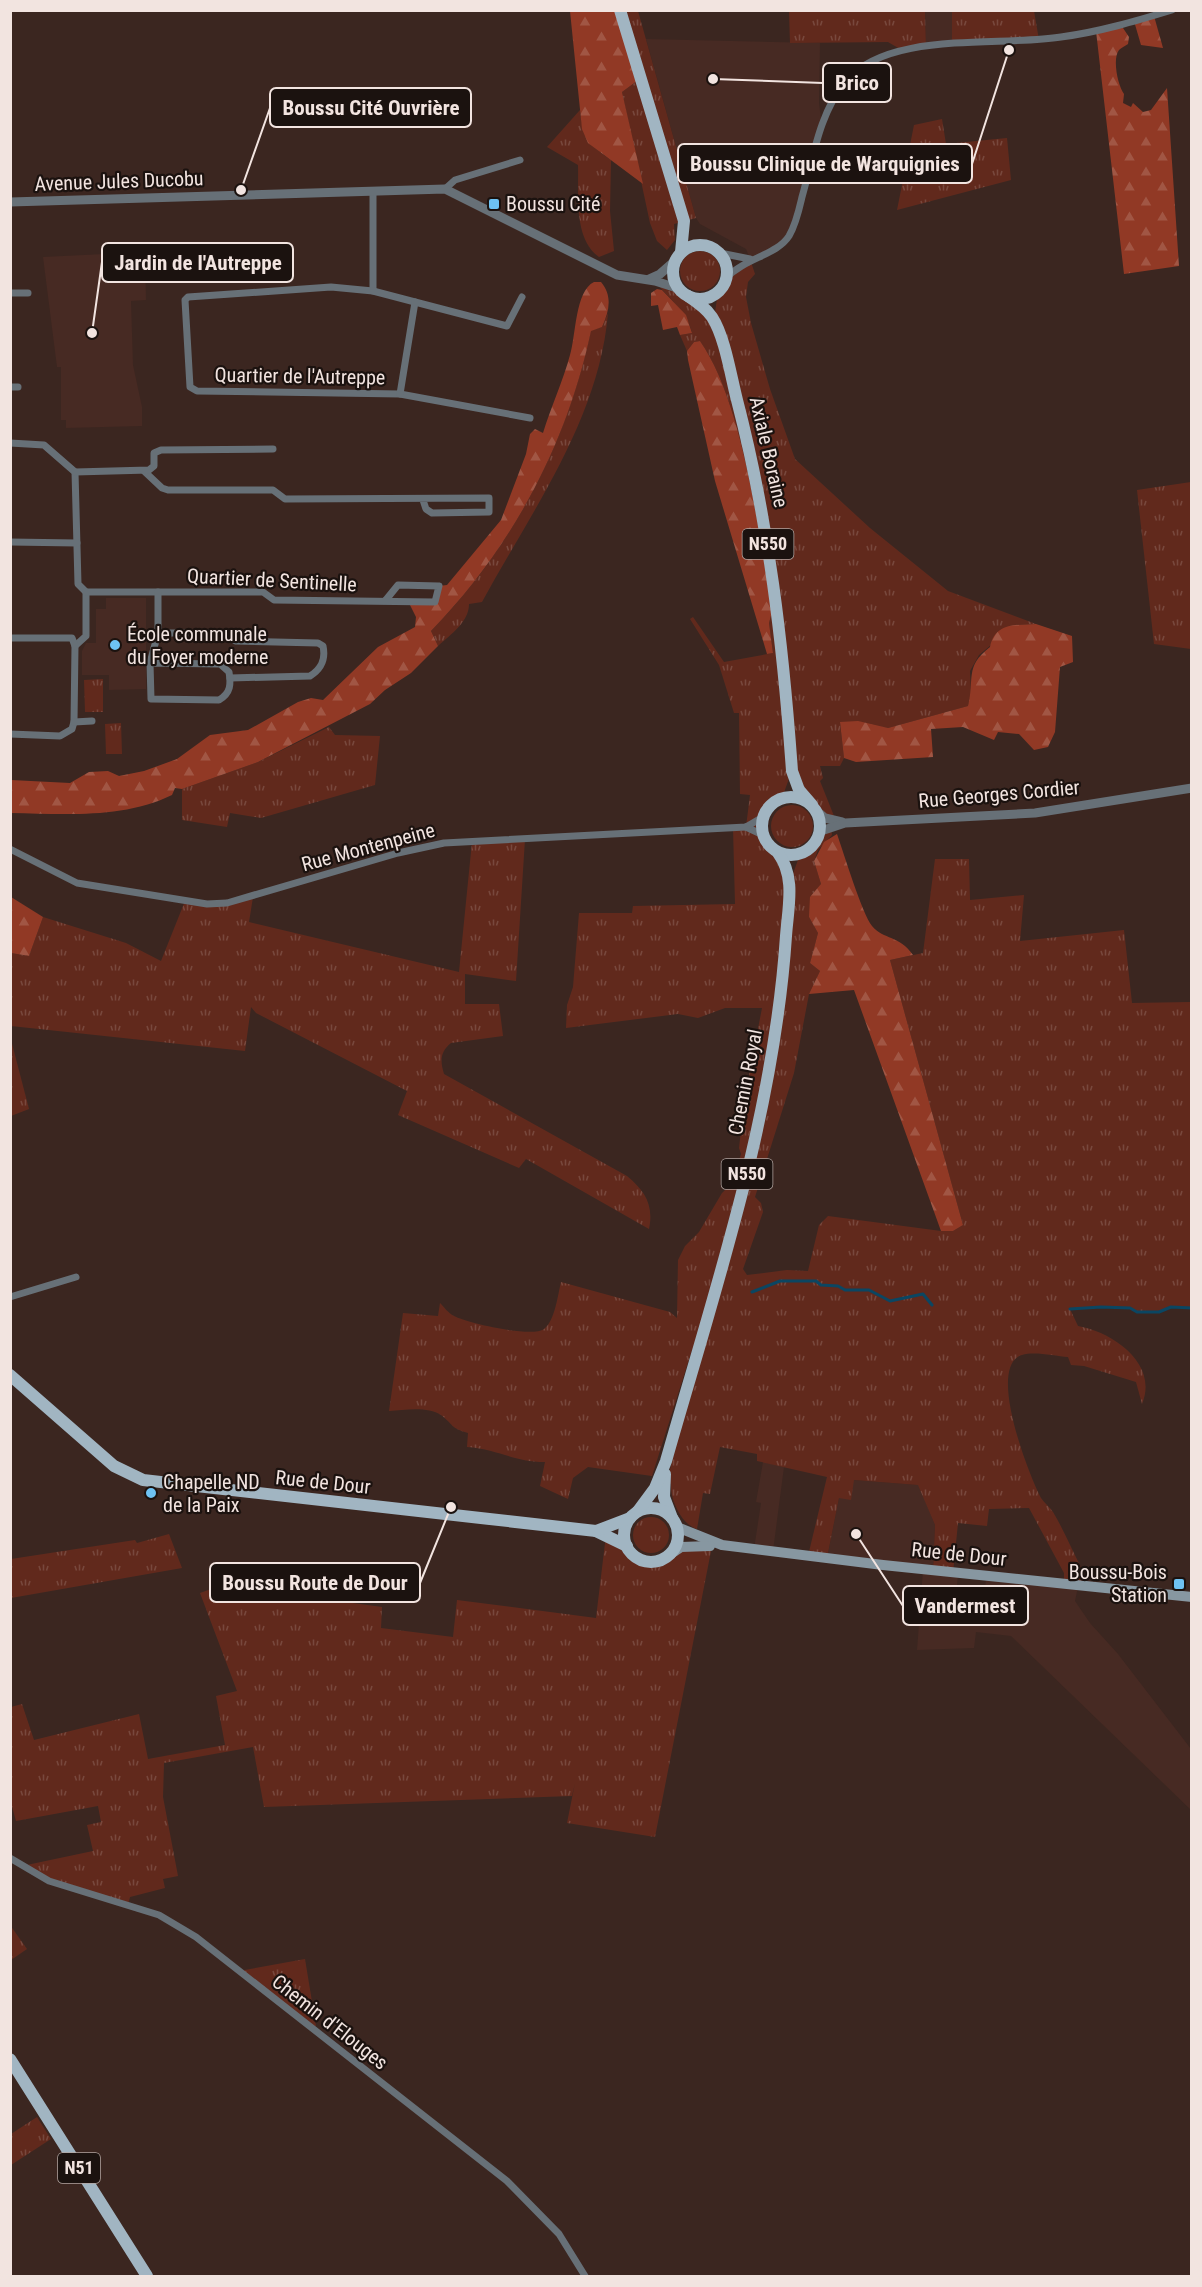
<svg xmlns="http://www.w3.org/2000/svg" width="1202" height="2287" viewBox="0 0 1202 2287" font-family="'Roboto Condensed',sans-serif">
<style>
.built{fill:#472a23}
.grass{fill:url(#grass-tufts)}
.forest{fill:url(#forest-firs)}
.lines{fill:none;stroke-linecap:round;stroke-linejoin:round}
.stream{stroke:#0b4662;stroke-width:3}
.minor{stroke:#677077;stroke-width:7}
.tertiary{stroke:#677077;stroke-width:9}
.secondary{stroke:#8797a1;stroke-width:10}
.primary{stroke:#a1b5c2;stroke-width:12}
.poi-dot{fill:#6ec2f3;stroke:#1b120f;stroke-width:2}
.labels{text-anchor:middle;stroke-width:4.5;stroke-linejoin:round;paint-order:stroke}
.shield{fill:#1b120f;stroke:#b2a5a1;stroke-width:1.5}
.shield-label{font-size:18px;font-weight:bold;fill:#f2e4e0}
.street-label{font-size:20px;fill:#f2e4e0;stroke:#1b120f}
.poi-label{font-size:20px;fill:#f2e4e0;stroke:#1b120f;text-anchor:start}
.leader{fill:none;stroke:#f2e4e0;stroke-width:2}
.callout-dot{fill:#f2e4e0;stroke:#1b120f;stroke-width:2}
.callout{fill:#1b120f;stroke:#f2e4e0;stroke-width:2}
.callout-label{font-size:21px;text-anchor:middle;font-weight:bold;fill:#f2e4e0}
</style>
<defs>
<pattern id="grass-tufts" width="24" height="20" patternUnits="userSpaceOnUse" patternTransform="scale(1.5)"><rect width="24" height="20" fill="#61291c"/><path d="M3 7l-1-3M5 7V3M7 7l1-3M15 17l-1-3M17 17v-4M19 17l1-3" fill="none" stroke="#78483d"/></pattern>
<pattern id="forest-firs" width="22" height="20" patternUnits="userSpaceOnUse" patternTransform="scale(1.5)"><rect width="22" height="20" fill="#913925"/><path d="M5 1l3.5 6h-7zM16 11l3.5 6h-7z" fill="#a15644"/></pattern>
</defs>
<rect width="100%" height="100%" fill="#3b2620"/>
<g class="built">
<path d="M 925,11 L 952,11 L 952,45 L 926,47 Z"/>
<path d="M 646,39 L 820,43 L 819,103 L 822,126 L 798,212 L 783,243 L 750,259 L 746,249 L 700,224 L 696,218 Z"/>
<path d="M 145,252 L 146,300 L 131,301 L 133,365 L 142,407 L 142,426 L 66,428 L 66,420 L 61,420 L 61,367 L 57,367 L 43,257 Z"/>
<path d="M 106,598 L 146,598 L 146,689 L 109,690 L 109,675 L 82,675 L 82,651 L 86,643 L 96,643 L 96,609 L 106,609 Z"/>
<path d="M 763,1462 L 784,1467 L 773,1551 L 754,1549 L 761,1503 L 756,1502 Z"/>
<path d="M 854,1480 L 919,1485 L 935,1525 L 933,1570 L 958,1573 L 955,1612 L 983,1615 L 986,1577 L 1078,1587 L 1075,1601 L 1090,1623 L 1118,1654 L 1191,1749 L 1191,1810 L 1011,1636 L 976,1632 L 974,1648 L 917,1650 L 923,1570 L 827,1558 L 839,1498 Z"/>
</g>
<g class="grass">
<path d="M 620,11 L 638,11 L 696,218 L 674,224 L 675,240 L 667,250 L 657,241 L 650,223 L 622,92 L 641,78 Z"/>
<path d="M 789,11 L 925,11 L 926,47 L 900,49 L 888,42 L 790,43 Z"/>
<path d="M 952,11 L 1034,11 L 1039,40 L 952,45 Z"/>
<path d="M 580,110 C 583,139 587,143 611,160 L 610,211 L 614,251 L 599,257 C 573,238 579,195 578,165 L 547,147 Z"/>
<path d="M 942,119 L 946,144 L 1007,138 L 1011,180 L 897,210 L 914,125 Z"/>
<circle cx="700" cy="271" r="20"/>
<path d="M 750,259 L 755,274 L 748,282 L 746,297 L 751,323 L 770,389 L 795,459 L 870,528 L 948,591 L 1036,624 L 1015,625 L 979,655 L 970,671 L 971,693 L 968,706 L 888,728 L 840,723 L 844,758 L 840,766 L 820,766 L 823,778 L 820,781 L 836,821 L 825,818 L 791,773 L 782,798 C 767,806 760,817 763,835 L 778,853 L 791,879 L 798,860 L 814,845 L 821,831 L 831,827 L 832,835 L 818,850 L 814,861 L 821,884 L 809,917 L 818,933 L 810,963 L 820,971 L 809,994 L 794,1073 L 755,1197 L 761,1203 L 763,1212 L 743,1269 L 747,1275 L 787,1270 L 808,1271 L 819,1225 L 828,1216 L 941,1231 L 953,1231 L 963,1225 L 890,960 L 923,953 L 935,859 L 969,859 L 970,900 L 1024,895 L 1020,941 L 1124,930 L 1132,1003 L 1191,1002 L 1191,1308 L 1171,1307 L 1159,1312 L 1137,1312 L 1130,1308 L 1101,1307 L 1070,1309 L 1078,1326 C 1112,1332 1159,1363 1142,1404 L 1136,1382 L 1084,1366 L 1071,1365 L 1068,1357 C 1055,1356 1034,1351 1022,1355 C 986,1366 1029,1475 1041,1498 C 1044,1503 1050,1507 1053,1512 C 1065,1532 1073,1553 1084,1573 L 1086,1578 L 1083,1587 L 1064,1585 L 1064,1573 L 1029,1508 L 989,1509 L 987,1526 L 958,1523 L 953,1573 L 933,1571 L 935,1525 L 918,1485 L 854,1480 L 851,1500 L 839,1498 L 827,1558 L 808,1556 L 827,1477 L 757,1461 L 757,1454 L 720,1447 L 710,1494 L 703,1493 L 697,1529 C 681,1524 670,1499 671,1484 L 667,1483 L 698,1347 L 692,1350 L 652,1476 L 588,1467 L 573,1478 L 568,1499 L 540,1486 L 545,1462 C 513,1462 498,1449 467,1447 L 468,1433 C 450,1428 454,1425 441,1415 C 428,1406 404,1410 389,1411 L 403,1313 L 438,1316 L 440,1303 C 444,1307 448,1313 454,1316 C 467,1323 532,1338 544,1329 C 555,1321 558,1294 561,1282 L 670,1312 L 677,1318 L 678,1260 L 685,1246 L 699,1232 L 722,1193 L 732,1183 L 741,1154 L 739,1148 L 745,1096 L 762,1008 L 725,1008 L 698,1018 L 678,1014 L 566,1028 L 567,1005 L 573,987 L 579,913 L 632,913 L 633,906 L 735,904 L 733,827 L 746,827 L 750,795 L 740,794 L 739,713 L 734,713 L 719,665 L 690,619 L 693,617 L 724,662 L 773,653 L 769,623 L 772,612 C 760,537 743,402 700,341 L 694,342 L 687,351 L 680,335 L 692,333 C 688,312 667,297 655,281 L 680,289 L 715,321 C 715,288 726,278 750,259 Z"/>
<path d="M 608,313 C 599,420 532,510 482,602 L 469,604 C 469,622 451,634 438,646 L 431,631 C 512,548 567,444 591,330 L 602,327 Z"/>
<path d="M 1191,482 L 1192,482 L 1191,649 L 1154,644 L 1137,490 Z"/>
<path d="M 103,679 L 103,712 L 85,712 L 84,680 Z"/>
<path d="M 121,723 L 122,754 L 106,754 L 105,724 Z"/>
<path d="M 329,727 L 335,735 L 380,736 L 375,785 L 261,818 L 230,813 L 227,827 L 182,820 L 182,789 L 258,762 Z"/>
<circle cx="792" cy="826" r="21"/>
<path d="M 525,839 L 516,981 L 465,974 L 465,1004 L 499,1004 L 503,1036 L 451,1043 C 440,1052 440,1061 444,1074 L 627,1176 C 645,1191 654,1205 649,1229 L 526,1159 L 519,1168 L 398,1115 L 407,1091 L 256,1013 L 251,1007 L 245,1051 L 11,1026 L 11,953 L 29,956 L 43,917 L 126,943 L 161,961 L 185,901 L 207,904 L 253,897 L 249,922 L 459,972 L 472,842 Z"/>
<path d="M 10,1036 L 29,1109 L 11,1116 L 10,1115 Z"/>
<circle cx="651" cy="1535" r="18"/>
<path d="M 169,1534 L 182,1568 L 11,1598 L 11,1559 L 135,1540 L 137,1543 Z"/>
<path d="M 606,1535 L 627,1546 L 636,1557 L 645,1561 L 662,1560 L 681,1547 L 712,1546 L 655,1837 L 567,1823 L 575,1783 L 572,1796 L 264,1807 L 253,1747 L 164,1763 L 163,1797 L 178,1876 L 163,1879 L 165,1888 L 130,1897 L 128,1905 L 49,1881 L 22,1866 L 93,1851 L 87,1825 L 101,1822 L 98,1806 L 16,1821 L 11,1803 L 11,1707 L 22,1704 L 34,1740 L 139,1714 L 148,1759 L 225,1745 L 216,1696 L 237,1691 L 200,1593 L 222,1585 L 382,1607 L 381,1628 L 453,1637 L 457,1600 L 596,1618 Z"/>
<path d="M 10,1925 L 27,1949 L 11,1960 L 10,1960 Z"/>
<path d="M 305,1959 L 316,2026 L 307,2026 L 239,1971 Z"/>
<path d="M 37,2117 L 51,2139 L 11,2165 L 11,2134 Z"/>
</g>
<g class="forest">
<path d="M 570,11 L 620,11 L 641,78 L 622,92 L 643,184 L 588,143 L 582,129 Z"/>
<path d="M 1154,16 L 1163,48 L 1141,45 L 1134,21 Z"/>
<path d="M 1121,25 L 1129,37 L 1128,44 C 1125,46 1121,48 1119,50 C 1112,59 1118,86 1124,94 L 1123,103 L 1131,107 L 1133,103 L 1143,112 L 1151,110 L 1167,88 L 1179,266 L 1124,274 L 1096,31 Z"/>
<path d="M 594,282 L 601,282 C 613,296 609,312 602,327 L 591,331 C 567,444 512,548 431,631 L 438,646 L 411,673 L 385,690 L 370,704 L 258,762 L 182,789 L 175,788 L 172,795 C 123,819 64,814 11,813 L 11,780 L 70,783 L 89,772 L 108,771 L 119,776 L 144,771 L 177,759 L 210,735 L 248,730 L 298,702 L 311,698 L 323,700 L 378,647 L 415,627 L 416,617 L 408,601 L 435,602 L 439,586 L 447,585 L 501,520 L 526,454 L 530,434 L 535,429 L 543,433 C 551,407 563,381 570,355 C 576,336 575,291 594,282 Z"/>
<path d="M 657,289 L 662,290 L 686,315 L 692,333 L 680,335 L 677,327 L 663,330 L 658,305 L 651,306 L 651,293 Z"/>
<path d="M 700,341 C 743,402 760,537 772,612 L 769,623 L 773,653 L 767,654 L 715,481 L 688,360 L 687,351 L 694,342 Z"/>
<path d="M 1036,624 L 1072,636 L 1073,662 L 1060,667 L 1055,732 L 1048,747 L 1034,750 L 1019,734 L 998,732 L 994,740 L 963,727 L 931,729 L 933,757 L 856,762 L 844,758 L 840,722 L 858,721 L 888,728 L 968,706 C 975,679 964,667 990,647 C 995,623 1015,625 1036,624 Z"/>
<path d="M 837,834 C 844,854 862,913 872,926 C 884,940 899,935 913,955 L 890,960 L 963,1225 L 953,1231 L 941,1231 L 854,990 L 809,994 L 820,971 L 810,963 L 818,933 L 809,917 L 810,897 L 821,884 L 814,861 L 824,842 Z"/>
<path d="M 11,897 L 43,917 L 29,956 L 11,953 Z"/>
</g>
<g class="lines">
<g class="stream">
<path d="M 752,1292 L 780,1281 L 816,1281 L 821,1285 L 838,1286 L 845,1290 L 869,1290 L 890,1301 L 923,1294 L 932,1305"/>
<path d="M 1070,1309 L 1101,1307 L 1130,1308 L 1137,1312 L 1159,1312 L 1171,1307 L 1192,1308"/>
</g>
<g class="minor">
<path d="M 445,189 L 455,180 L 520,160"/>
<path d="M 720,253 L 750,259"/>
<path d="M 726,278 C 745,258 777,255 789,236 C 796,224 799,210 802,197 C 813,159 819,114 845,82 C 887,30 999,47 1061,37 C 1099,32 1136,21 1172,10"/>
<path d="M 373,291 L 373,191"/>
<path d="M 10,293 L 28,293"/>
<path d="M 415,302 L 373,291 L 331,287 L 188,297 L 185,300 L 190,387 L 197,391 L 400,394 L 530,418"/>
<path d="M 10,387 L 18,387"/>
<path d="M 400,394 L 415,302 L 507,326 L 522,297"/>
<path d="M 10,443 L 44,445 L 75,472 L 78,584 L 86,592 L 86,636 L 75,646 L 74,722 L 72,729 L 60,736 L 10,734"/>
<path d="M 144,471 L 162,488 L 168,490 L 273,490 L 285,499 L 489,498 L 489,512 L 432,513 L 426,509 L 423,500"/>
<path d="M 75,472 L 149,470 L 154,466 L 154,453 L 161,450 L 273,449"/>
<path d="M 10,542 L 77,543"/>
<path d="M 86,592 L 263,592 L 274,600 L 435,602 L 439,586 L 398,585 L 385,601"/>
<path d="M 158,633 L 220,633 L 236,641 L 318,643 L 323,646 C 326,660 321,669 310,676 L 230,678"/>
<path d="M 10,638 L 72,638 L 75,646"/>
<path d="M 150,663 L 220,664 L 229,672 C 231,684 231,693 219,700 L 151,699 L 150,663 L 158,633 L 158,592"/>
<path d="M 74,722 L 92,721"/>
<path d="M 746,827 L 763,835"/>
<path d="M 10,849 L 77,883 L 207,904 L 227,903 L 398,853 L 444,843 L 746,827 L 763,817"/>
<path d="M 10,1297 L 76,1277"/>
<path d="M 10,1858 L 49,1881 L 159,1915 L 196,1937 L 507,2181 L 559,2234 L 585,2276"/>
</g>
<g class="tertiary">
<path d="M 10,202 L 445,189 L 617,275 L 655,281 L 680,289"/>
<path d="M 649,279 L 660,274 L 676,260"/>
<path d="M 816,810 L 825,818 L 842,822"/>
<path d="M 821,831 L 845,823 L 1035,813 L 1192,788"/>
</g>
<g class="secondary">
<path d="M 677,1527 L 722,1545 L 883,1565 L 1192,1597"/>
<path d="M 669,1555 L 681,1547 L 710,1546"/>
</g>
<g class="primary">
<path d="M 620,10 L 684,221 L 681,252"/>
<circle cx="700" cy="272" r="27"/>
<path d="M 688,296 C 697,302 706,308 712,317 C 725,337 731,377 737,400 C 769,523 783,645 792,771 L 799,790 L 812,805"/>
<circle cx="791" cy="826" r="29"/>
<path d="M 10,1375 L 114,1466 L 143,1480 L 596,1531 L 627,1546"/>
<path d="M 665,1474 L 664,1497 L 672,1518"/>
<circle cx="651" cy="1535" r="27"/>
<path d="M 638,1511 L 655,1488 L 666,1461 C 715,1289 774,1116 786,936 C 788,907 796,877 778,853"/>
<path d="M 596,1531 L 630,1518"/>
<path d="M 10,2059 L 147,2276"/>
</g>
</g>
<g class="poi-dot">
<rect x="488" y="198" width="12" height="12" rx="3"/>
<circle cx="115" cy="645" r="6"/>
<circle cx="151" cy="1493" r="6"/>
<rect x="1173" y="1578" width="12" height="12" rx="3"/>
</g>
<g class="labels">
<g class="shield">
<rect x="742.5" y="529" width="51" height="30" rx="4.5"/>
<rect x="721.5" y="1159" width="51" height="30" rx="4.5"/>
<rect x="58" y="2153" width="42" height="30" rx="4.5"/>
</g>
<g class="shield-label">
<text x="768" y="550">N550</text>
<text x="747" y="1180">N550</text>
<text x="79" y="2174">N51</text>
</g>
<g class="street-label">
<text transform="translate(119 181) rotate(-2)" y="7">Avenue Jules Ducobu</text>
<text transform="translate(300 376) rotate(1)" y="7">Quartier de l'Autreppe</text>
<text transform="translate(769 452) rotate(77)" y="7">Axiale Boraine</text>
<text transform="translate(272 580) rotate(3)" y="7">Quartier de Sentinelle</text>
<text transform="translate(999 794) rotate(-5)" y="7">Rue Georges Cordier</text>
<text transform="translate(368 847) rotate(-15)" y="7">Rue Montenpeine</text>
<text transform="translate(745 1082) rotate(-79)" y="7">Chemin Royal</text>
<text transform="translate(323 1482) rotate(6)" y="7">Rue de Dour</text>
<text transform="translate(959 1554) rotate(6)" y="7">Rue de Dour</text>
<text transform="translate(330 2022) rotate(38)" y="7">Chemin d'Elouges</text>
</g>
<g class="poi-label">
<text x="506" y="211">Boussu Cité</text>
<text x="127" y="641">École communale<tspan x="127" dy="23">du Foyer moderne</tspan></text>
<text x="163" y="1489">Chapelle ND<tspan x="163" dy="23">de la Paix</tspan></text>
<text x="1167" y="1579" text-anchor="end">Boussu-Bois<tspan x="1167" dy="23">Station</tspan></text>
</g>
</g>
<path class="leader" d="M713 79L823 83M241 190L270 108M1009 50L972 164M92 333L102 262M451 1507L420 1583M856 1534L903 1606"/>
<g class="callout-dot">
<circle cx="713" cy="79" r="6"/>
<circle cx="241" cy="190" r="6"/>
<circle cx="1009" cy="50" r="6"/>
<circle cx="92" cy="333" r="6"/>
<circle cx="451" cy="1507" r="6"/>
<circle cx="856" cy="1534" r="6"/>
</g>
<g class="callout">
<rect x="823" y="63" width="68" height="39" rx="6"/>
<rect x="270" y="88" width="201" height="39" rx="6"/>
<rect x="678" y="144" width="294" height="39" rx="6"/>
<rect x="102" y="243" width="191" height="39" rx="6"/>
<rect x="210" y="1563" width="210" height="39" rx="6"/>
<rect x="903" y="1586" width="125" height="39" rx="6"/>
</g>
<g class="callout-label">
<text x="857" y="90">Brico</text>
<text x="371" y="115">Boussu Cité Ouvrière</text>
<text x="825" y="171">Boussu Clinique de Warquignies</text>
<text x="198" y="270">Jardin de l'Autreppe</text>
<text x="315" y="1590">Boussu Route de Dour</text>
<text x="965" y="1613">Vandermest</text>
</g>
<rect width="1202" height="2287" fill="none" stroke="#f2e4e0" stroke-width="24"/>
</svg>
